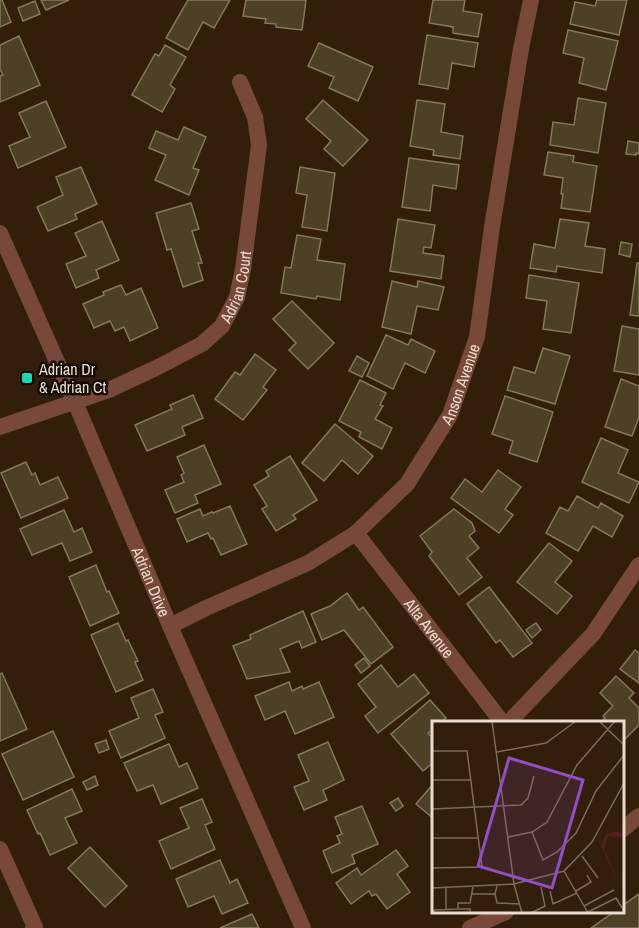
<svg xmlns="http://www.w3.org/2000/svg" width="639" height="928" viewBox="0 0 639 928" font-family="'Archivo Narrow',sans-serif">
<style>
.building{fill:#4d4026;stroke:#85775c;stroke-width:1.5}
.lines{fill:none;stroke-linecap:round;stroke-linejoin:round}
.minor{stroke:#78493a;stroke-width:16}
.tertiary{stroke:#78493a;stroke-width:16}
.poi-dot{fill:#1ad5b2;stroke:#130a04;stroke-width:2}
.labels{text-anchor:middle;stroke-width:5;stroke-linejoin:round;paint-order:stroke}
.street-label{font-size:16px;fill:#eadcd1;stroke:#130a04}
.poi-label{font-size:16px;fill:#eadcd1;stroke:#130a04;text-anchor:start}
.inset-road{fill:none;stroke:#7c6a5a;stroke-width:1.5}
.view{fill:#914fc3;fill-opacity:0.15;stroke:#914fc3;stroke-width:3}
.inset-edge{fill:none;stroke:#eadcd1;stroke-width:3}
</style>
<rect width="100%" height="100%" fill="#321e0b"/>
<g class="building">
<path d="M 0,0 L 2,0 L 11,22 L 0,27 Z"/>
<path d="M 41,0 L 69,0 L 46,10 Z"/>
<path d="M 188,0 L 230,0 L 214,28 L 203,22 L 188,50 L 166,38 Z"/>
<path d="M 246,0 L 306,0 L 302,30 L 276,27 L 276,24 L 265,23 L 266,19 L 243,16 Z"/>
<path d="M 433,0 L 465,0 L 463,11 L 482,14 L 478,37 L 453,33 L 453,27 L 429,23 Z"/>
<path d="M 597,0 L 627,0 L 619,35 L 570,24 L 575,2 L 595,6 Z"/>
<path d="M 35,1 L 40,14 L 23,21 L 18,8 Z"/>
<path d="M 568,30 L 618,41 L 606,90 L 579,83 L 584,58 L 563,53 Z"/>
<path d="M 427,35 L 478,43 L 474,67 L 452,63 L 448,89 L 419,84 Z"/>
<path d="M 19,36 L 40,85 L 0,102 L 0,76 L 3,75 L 0,69 L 0,45 Z"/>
<path d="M 319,43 L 373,67 L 358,101 L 329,88 L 334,77 L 308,66 Z"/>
<path d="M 165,45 L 186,57 L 170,85 L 175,89 L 162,112 L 132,95 L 155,54 L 159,56 Z"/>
<path d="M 578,98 L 606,103 L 598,153 L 550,145 L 553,122 L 574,125 Z"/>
<path d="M 323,100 L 368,140 L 343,166 L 324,149 L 331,141 L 306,119 Z"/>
<path d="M 417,100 L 445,104 L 441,132 L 463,136 L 460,159 L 433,155 L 434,150 L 410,146 Z"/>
<path d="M 46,101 L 66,147 L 18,168 L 9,146 L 30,137 L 19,113 Z"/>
<path d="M 184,127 L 206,137 L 193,168 L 199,170 L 189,195 L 155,180 L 166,155 L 149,148 L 156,131 L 178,140 Z"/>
<path d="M 628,141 L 639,143 L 639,154 L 636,153 L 636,155 L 626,154 Z"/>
<path d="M 548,152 L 574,156 L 573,162 L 597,166 L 590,212 L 561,208 L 563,194 L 561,194 L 563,178 L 544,175 Z"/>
<path d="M 409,158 L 459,165 L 456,189 L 433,185 L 430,211 L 402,207 Z"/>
<path d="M 81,167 L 97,204 L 75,214 L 77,219 L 48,231 L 37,207 L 63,195 L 56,177 Z"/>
<path d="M 300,167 L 335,173 L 327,231 L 302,227 L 307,195 L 296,193 Z"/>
<path d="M 191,203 L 199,229 L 192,231 L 202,263 L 198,263 L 203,280 L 183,287 L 171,249 L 167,250 L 156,213 Z"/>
<path d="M 398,219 L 435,225 L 431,248 L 424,247 L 423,253 L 444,256 L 441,279 L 390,271 Z"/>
<path d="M 560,219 L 589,223 L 585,246 L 605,249 L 602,273 L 557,266 L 556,272 L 530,268 L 534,244 L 555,248 Z"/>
<path d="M 102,221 L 119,260 L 96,270 L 99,278 L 76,288 L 66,264 L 86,256 L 75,233 Z"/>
<path d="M 297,235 L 321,239 L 317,260 L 345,264 L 340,300 L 317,296 L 316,299 L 281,293 L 285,267 L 291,268 Z"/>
<path d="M 621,242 L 632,244 L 630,257 L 619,254 Z"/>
<path d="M 637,263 L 639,263 L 639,316 L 630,315 Z"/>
<path d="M 529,275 L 579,283 L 571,333 L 543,329 L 547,301 L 526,298 Z"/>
<path d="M 392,281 L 417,287 L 418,281 L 444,287 L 438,310 L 417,306 L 411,334 L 382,327 Z"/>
<path d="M 121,285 L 126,295 L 141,288 L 158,328 L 130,341 L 124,327 L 115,331 L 110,321 L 94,328 L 83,304 L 104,295 L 103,292 Z"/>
<path d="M 292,301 L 334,343 L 308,369 L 289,350 L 296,343 L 273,319 Z"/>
<path d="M 622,326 L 639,329 L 639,375 L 614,371 Z"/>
<path d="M 386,335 L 408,345 L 411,339 L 435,351 L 425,373 L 405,363 L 393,389 L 367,376 Z"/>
<path d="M 543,348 L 570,356 L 555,404 L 507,390 L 514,367 L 535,373 Z"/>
<path d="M 255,354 L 276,370 L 263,387 L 267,390 L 243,420 L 215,399 L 235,372 L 240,375 Z"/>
<path d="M 357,356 L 369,363 L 362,377 L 349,371 Z"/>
<path d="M 621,379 L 639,386 L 639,417 L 632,436 L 605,427 Z"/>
<path d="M 360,380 L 386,393 L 380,405 L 383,406 L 375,419 L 392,428 L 382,449 L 359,437 L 361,432 L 339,421 Z"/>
<path d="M 193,395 L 203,418 L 182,427 L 185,435 L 147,451 L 135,425 L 172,409 L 170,405 Z"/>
<path d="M 505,396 L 553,412 L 537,462 L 509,453 L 513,441 L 492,434 Z"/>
<path d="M 335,424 L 373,456 L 358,474 L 342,460 L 324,481 L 302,463 Z"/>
<path d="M 601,438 L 628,450 L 618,473 L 639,482 L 629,503 L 582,482 Z"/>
<path d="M 204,445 L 221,484 L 195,495 L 198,503 L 175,513 L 165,490 L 184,482 L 181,475 L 184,473 L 177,457 Z"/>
<path d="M 290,456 L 317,500 L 293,515 L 296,519 L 276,531 L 262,509 L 267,506 L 254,485 L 269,476 L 266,471 Z"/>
<path d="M 26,462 L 32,475 L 35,473 L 40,485 L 58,477 L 68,498 L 21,518 L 1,473 Z"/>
<path d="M 498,470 L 521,487 L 505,509 L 513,515 L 499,533 L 451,498 L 465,479 L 482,492 Z"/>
<path d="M 577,496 L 598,508 L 601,503 L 623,516 L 612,537 L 593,526 L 578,551 L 546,533 L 560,507 L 568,511 Z"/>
<path d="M 230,506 L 247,544 L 221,555 L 213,538 L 211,539 L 208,533 L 187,542 L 177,519 L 200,509 L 203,516 L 212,512 L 213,513 Z"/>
<path d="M 454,509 L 472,523 L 475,531 L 469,536 L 479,548 L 467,558 L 482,577 L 459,595 L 429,556 L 432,552 L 420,536 Z"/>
<path d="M 64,510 L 74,532 L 82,528 L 92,552 L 70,561 L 62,543 L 32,555 L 20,529 Z"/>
<path d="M 549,543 L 572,561 L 555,582 L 572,596 L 557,614 L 517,582 Z"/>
<path d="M 96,565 L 107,592 L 109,591 L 119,613 L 90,626 L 69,577 Z"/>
<path d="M 489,587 L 532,643 L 513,657 L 500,640 L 496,643 L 467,604 Z"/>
<path d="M 347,593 L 359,610 L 363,607 L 393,647 L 371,664 L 344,630 L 322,640 L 311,614 L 330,606 Z"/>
<path d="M 303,611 L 316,642 L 302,648 L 299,641 L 280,649 L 290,672 L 247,679 L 233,646 L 251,639 L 250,635 Z"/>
<path d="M 118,623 L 126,641 L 128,640 L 138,661 L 135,662 L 143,680 L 116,692 L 91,635 Z"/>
<path d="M 536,623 L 541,630 L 532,638 L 526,630 Z"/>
<path d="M 635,650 L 639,653 L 639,683 L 620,669 Z"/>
<path d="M 364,658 L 370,666 L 361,673 L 355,665 Z"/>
<path d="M 381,665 L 398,687 L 414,674 L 429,693 L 378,733 L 365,716 L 376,707 L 358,684 Z"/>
<path d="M 2,673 L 27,729 L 0,741 L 0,674 Z"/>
<path d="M 616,676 L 634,693 L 629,698 L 639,708 L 639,725 L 622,742 L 622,722 L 601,722 L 605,718 L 603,716 L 613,706 L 600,693 Z"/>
<path d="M 289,682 L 292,691 L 302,686 L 303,689 L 319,682 L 334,717 L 295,734 L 285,711 L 265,720 L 255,696 Z"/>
<path d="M 153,689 L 163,712 L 155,715 L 165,738 L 121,758 L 109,731 L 139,718 L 131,698 Z"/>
<path d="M 430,700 L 446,718 L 441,722 L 434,722 L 434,729 L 428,733 L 434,739 L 434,762 L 423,771 L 391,734 Z"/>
<path d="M 53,731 L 74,777 L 23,800 L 2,754 Z"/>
<path d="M 106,740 L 109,749 L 99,753 L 95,744 Z"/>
<path d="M 328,742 L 344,780 L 323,790 L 327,800 L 304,810 L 294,787 L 309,781 L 298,755 Z"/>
<path d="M 169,744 L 179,767 L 187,763 L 198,788 L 161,804 L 153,785 L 137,791 L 124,763 Z"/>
<path d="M 95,776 L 98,785 L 87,790 L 83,782 Z"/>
<path d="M 434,783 L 434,819 L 416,804 Z"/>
<path d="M 72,789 L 82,811 L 65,818 L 77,843 L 50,855 L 40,833 L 38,834 L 27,810 Z"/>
<path d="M 398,798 L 403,806 L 396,811 L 390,803 Z"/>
<path d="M 202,799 L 212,822 L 205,825 L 215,849 L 171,869 L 159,841 L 189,828 L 180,808 Z"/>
<path d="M 362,806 L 378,844 L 352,855 L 355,863 L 332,873 L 323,851 L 340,843 L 337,836 L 342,834 L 335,817 Z"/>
<path d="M 90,847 L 127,886 L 105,907 L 68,868 Z"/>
<path d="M 396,850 L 408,866 L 397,874 L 410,892 L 387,909 L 376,894 L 372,896 L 369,891 L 351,904 L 336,883 L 357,868 L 361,875 Z"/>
<path d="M 220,860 L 230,883 L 237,879 L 248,903 L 222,914 L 214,896 L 188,907 L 176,879 Z"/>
<path d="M 639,894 L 639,928 L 591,928 L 614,912 L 622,912 L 622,906 Z"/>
<path d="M 252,914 L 259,928 L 220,928 Z"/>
</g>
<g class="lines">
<g class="minor">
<path id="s1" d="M 0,427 L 109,390 L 158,367 L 202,344 L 222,326 L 237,297 L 243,269 L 259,145 L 255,117 L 240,82"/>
<path id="s2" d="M 356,533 L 502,722"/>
<path id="s3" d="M 170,626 L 206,608 L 308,563 L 356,533 L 407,484 L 450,415 L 477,337 L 492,227 L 521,49 L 531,0"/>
<path d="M 509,722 L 593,634 L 639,565"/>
<path d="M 0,849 L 35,927 L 33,928"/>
</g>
<g class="tertiary">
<path id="s4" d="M 0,233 L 62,373 L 75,402 L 170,626 L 303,928"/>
<path d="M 622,830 L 639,816"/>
<path d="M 470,928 L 506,912"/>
</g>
</g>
<rect class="poi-dot" x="21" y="372" width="12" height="12" rx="3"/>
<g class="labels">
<g class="street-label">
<text dy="6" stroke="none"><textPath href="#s1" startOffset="288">Adrian Court</textPath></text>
<text dy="6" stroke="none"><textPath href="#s3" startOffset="393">Anson Avenue</textPath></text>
<text dy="6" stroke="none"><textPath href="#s4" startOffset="380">Adrian Drive</textPath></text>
<text dy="6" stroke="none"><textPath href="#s2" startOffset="120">Alta Avenue</textPath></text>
</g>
<g class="poi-label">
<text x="39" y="375">Adrian Dr<tspan x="39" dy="18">&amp; Adrian Ct</tspan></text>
</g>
</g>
<g transform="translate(432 721)">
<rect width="192" height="192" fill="#321e0b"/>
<path d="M 184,110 L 192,113 L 192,117 L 176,115 L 172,128 L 192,172 L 169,125 L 174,114 Z" fill="#531e24"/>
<path class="inset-road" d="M 60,0 L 82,163 L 90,192M 167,0 L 192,24M 0,30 L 35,30 L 50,146 L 0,147M 65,31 L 114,22 L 144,0M 0,59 L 38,59M 0,88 L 89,84 L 96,77 L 102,55M 100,111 L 111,139 L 125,131 L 144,112 L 164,70 L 192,34M 76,116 L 100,111 L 115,101 L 145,44 L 183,0M 0,117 L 46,117M 150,135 L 166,157M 132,150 L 156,192M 0,167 L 82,163 L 132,150 L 160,121 L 192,62M 118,170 L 121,183 L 145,172M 144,170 L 159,161 L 155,154M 40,173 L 63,173 L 65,165M 63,173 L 65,182 L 87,183M 152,185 L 182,169M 14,188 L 14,166M 156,191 L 184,177 L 192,190M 2,192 L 2,189 L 26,188M 38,192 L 38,188 L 26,188 L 26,182 L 38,182 L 41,166M 99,192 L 113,185 L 109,166"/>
<path class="view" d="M 77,37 L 151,59 L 120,167 L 46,145 Z"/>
<rect width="192" height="192" class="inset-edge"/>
</g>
</svg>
